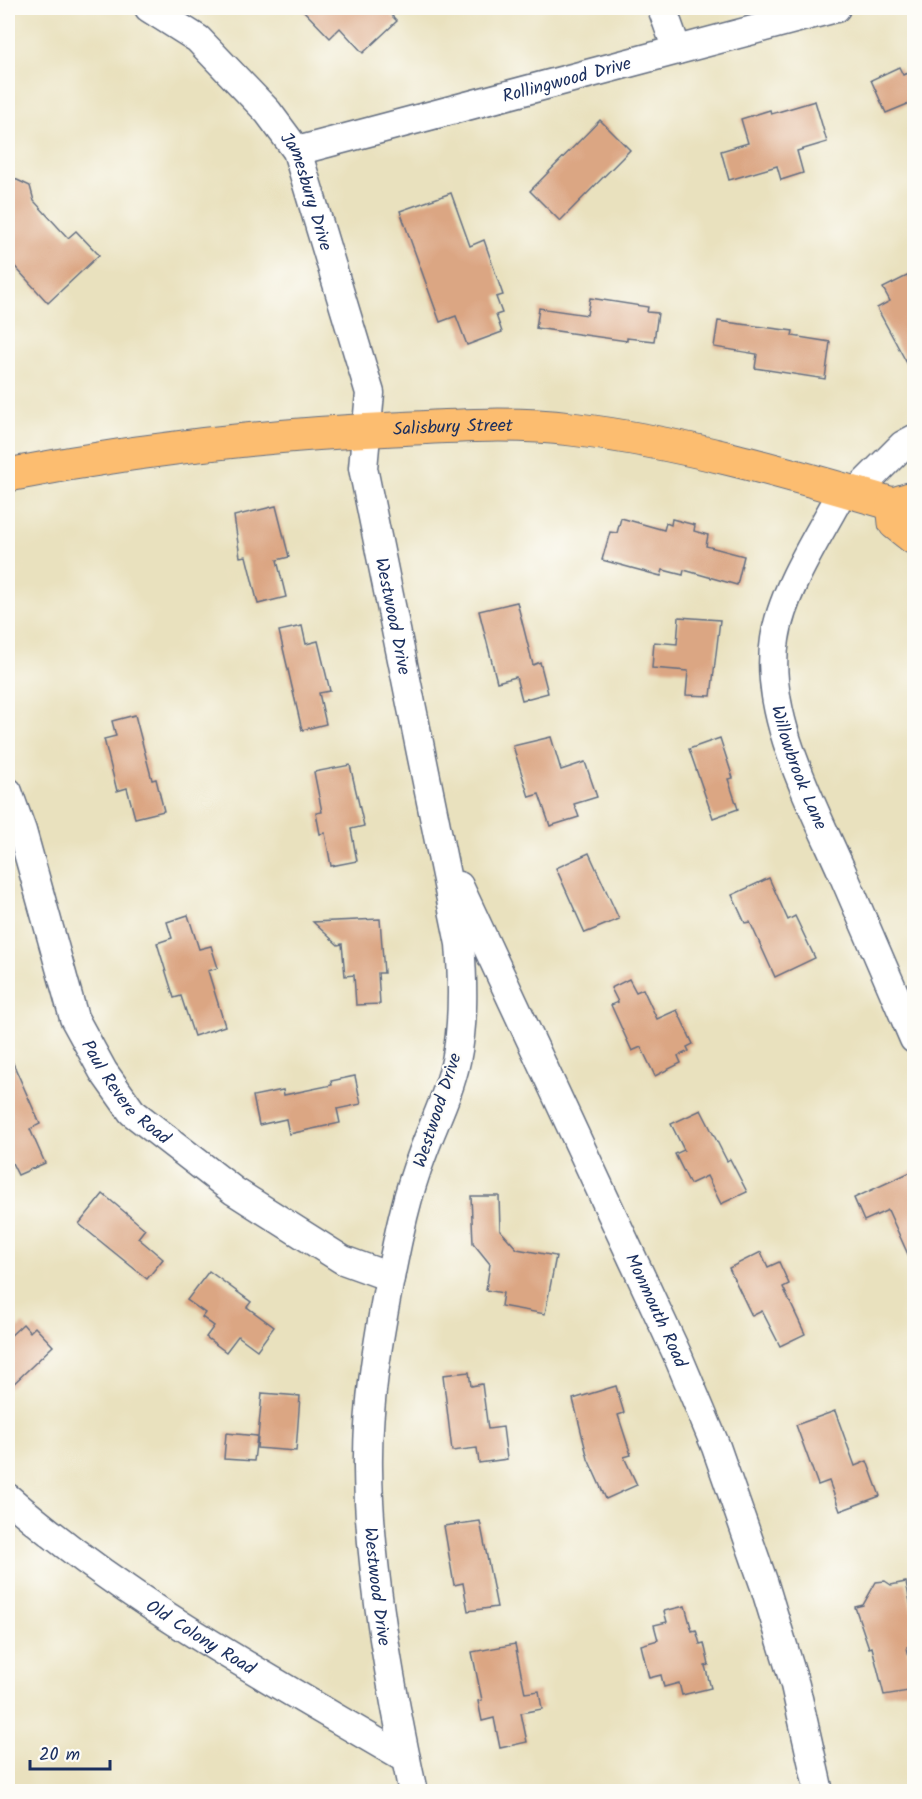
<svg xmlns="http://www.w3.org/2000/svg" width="922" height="1799" viewBox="0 0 922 1799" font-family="Kalam,sans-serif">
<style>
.building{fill:#dba683}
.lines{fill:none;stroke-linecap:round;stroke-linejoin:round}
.minor-casing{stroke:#636d80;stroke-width:31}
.major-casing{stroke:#636d80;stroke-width:35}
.minor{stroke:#fff;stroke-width:28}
.major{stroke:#fcbd6f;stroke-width:33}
.labels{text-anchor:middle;stroke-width:4.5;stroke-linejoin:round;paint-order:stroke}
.street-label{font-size:18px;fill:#1b2f5e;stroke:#fdfcf7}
</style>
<rect width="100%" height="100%" fill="#fdfcf7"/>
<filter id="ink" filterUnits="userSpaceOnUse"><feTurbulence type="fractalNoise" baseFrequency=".0167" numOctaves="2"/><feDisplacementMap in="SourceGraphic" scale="12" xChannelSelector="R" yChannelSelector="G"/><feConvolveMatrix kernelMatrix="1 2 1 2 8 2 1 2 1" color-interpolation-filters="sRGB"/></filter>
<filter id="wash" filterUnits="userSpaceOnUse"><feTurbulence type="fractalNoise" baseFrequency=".008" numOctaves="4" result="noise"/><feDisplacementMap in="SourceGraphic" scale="24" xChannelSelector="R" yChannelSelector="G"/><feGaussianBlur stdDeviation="1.35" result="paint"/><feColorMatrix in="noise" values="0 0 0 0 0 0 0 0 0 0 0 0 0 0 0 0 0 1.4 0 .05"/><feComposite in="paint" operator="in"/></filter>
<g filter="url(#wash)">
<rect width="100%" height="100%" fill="#e9e1be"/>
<g id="blocks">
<g class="building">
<path d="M 301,8 L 384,8 L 397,21 L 363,53 L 340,28 L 330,38 Z"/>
<path d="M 899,67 L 903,75 L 915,70 L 915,101 L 886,113 L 871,80 Z"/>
<path d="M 815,101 L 827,142 L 797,151 L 803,173 L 781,180 L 777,166 L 729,180 L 721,151 L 748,143 L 741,119 L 770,110 L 771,114 Z"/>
<path d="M 600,120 L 630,150 L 560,221 L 530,191 Z"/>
<path d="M 15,179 L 30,186 L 34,201 L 68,238 L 76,231 L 99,255 L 48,303 L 8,259 L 8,187 Z"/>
<path d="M 451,193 L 470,246 L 484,240 L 503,295 L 496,297 L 502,313 L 496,315 L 502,332 L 467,345 L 456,316 L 440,322 L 400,211 Z"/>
<path d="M 915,272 L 915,378 L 877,308 L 890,301 L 883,288 Z"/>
<path d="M 590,298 L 648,307 L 647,312 L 658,313 L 654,341 L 627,338 L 627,341 L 536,328 L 539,308 L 587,315 Z"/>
<path d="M 718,321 L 793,331 L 792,336 L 830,342 L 825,379 L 755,368 L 757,354 L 714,347 Z"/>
<path d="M 276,506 L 289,557 L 277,560 L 286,597 L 258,604 L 246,556 L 240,557 L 234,516 Z"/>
<path d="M 621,518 L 664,530 L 666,523 L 671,525 L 672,519 L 695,525 L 694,531 L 708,535 L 706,546 L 744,556 L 737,585 L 684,570 L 683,575 L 663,570 L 661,576 L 602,560 L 610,532 L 617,533 Z"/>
<path d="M 517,602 L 533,665 L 540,662 L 548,693 L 522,700 L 516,677 L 497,682 L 479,611 Z"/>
<path d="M 679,617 L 720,620 L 711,696 L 686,695 L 688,671 L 652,668 L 654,642 L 677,644 Z"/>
<path d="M 302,626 L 306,644 L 318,641 L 330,691 L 319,693 L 326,724 L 302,730 L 279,631 Z"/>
<path d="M 135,715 L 152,780 L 156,779 L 164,811 L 135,818 L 127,788 L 117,791 L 104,739 L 116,736 L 112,721 Z"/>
<path d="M 551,737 L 561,770 L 585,762 L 597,797 L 574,804 L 579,817 L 550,826 L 539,794 L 529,797 L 513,746 Z"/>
<path d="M 720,738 L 733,778 L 728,779 L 738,809 L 713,818 L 689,749 Z"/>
<path d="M 350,765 L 364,826 L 351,829 L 357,861 L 331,866 L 325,833 L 320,834 L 316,813 L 322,812 L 314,772 Z"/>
<path d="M 589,853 L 619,919 L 585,933 L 556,868 Z"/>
<path d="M 769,878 L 788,920 L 795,916 L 815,958 L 775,977 L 750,922 L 745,923 L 732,895 Z"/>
<path d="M 188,915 L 199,949 L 211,946 L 218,968 L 208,971 L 225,1026 L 194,1036 L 181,996 L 174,998 L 157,943 L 172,938 L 167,922 Z"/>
<path d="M 380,919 L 384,973 L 378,973 L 380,1004 L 356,1005 L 354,975 L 345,976 L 342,944 L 338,945 L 313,922 Z"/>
<path d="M 629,979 L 636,992 L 643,989 L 657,1019 L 677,1010 L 693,1044 L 687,1047 L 689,1051 L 678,1056 L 681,1063 L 655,1076 L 641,1047 L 632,1051 L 611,1005 L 618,1002 L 611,988 Z"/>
<path d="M 8,1052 L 40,1124 L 30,1129 L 45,1163 L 18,1175 L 12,1163 L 8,1165 Z"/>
<path d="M 355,1076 L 361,1104 L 337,1109 L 340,1123 L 289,1134 L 286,1119 L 259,1125 L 253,1096 L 283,1090 L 284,1095 L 332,1085 L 331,1081 Z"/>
<path d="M 701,1110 L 727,1161 L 730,1159 L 747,1192 L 721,1204 L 707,1176 L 690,1184 L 675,1154 L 684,1150 L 671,1124 Z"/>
<path d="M 915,1170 L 915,1270 L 888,1210 L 864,1221 L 854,1198 Z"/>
<path d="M 103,1194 L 145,1229 L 138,1238 L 163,1259 L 147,1279 L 79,1224 Z"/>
<path d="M 471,1196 L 499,1196 L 500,1230 L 517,1249 L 556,1256 L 545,1314 L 501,1306 L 503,1293 L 486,1290 L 490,1264 L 473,1243 Z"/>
<path d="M 761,1252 L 768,1267 L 779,1262 L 789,1284 L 783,1287 L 805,1334 L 780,1346 L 762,1311 L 752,1316 L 729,1268 Z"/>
<path d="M 209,1271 L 251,1302 L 247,1307 L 274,1327 L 257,1350 L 238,1336 L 226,1352 L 206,1337 L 214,1326 L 202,1317 L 205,1313 L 187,1300 Z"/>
<path d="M 23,1324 L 30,1332 L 35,1327 L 53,1346 L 8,1389 L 8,1338 Z"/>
<path d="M 469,1372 L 471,1386 L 482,1384 L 488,1429 L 503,1427 L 507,1459 L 479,1463 L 477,1448 L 452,1451 L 443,1375 Z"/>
<path d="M 616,1386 L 624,1413 L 618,1415 L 631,1455 L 624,1457 L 637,1485 L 606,1499 L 588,1459 L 573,1399 Z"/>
<path d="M 262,1393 L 300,1396 L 296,1451 L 257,1448 Z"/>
<path d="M 835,1411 L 855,1466 L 867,1461 L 880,1496 L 840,1511 L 829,1481 L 818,1485 L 796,1425 Z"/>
<path d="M 226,1433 L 257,1436 L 254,1461 L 224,1459 Z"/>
<path d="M 480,1521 L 497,1607 L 468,1611 L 463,1583 L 454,1585 L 444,1526 Z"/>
<path d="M 885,1581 L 891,1585 L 906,1582 L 912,1612 L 915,1611 L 915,1646 L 907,1647 L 915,1690 L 884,1695 L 872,1647 L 869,1648 L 855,1607 L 863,1605 L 876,1582 Z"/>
<path d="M 685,1606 L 692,1631 L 696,1630 L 700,1644 L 704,1643 L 709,1665 L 705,1666 L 711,1688 L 682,1695 L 679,1683 L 664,1687 L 661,1675 L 649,1678 L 641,1645 L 658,1640 L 654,1625 L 667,1622 L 664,1611 Z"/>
<path d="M 515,1644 L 525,1693 L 539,1691 L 542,1709 L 521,1713 L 527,1742 L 500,1748 L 494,1718 L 482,1721 L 478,1701 L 482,1700 L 472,1652 Z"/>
</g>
</g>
</g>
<g filter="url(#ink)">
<use href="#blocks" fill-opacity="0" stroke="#636d80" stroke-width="1.5"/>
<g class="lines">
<g class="minor-casing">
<g id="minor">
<path id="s1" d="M 149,8 L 198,39 L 268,112 L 297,151 L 370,393 L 363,468 L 460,944 C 463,983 464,1022 456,1061 C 449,1094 433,1124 422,1155 C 407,1194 398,1237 390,1278 C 378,1340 367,1405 368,1468 C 369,1571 391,1691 413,1792"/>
<path d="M 662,8 L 677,50"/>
<path id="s2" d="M 297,151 L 836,8"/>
<path id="s3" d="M 843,490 C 820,534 782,590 775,639 C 763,714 812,804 842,872 C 866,927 890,983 914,1039"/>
<path d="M 855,493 L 903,445 L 914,439"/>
<path id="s4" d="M 8,792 L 22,831 L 74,1018 L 103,1071 L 132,1112 L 234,1191 L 343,1260 L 390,1277"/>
<path id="s5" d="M 459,886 L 677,1354 L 716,1447 L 764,1584 L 795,1685 L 819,1792"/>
<path id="s6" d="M 8,1498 C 128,1603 269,1678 406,1759"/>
</g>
</g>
<g class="major-casing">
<g id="major">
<path id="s7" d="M 8,475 C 135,450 265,435 394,429 C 453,426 513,422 571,429 C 681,442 787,473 893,504"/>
<path d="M 913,498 L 893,504 L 895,523 L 914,538"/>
</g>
</g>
<use href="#minor" class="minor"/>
<use href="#major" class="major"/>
</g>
</g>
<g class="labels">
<g class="street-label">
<text dy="6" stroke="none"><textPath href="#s2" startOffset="279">Rollingwood Drive</textPath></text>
<text dy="6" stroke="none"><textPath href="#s1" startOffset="249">Jamesbury Drive</textPath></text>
<text dy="6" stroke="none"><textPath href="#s7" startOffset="448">Salisbury Street</textPath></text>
<text dy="6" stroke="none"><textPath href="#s1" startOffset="687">Westwood Drive</textPath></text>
<text dy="6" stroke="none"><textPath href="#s3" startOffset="297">Willowbrook Lane</textPath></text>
<text dy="6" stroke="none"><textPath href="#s4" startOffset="327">Paul Revere Road</textPath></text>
<text transform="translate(437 1110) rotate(-72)" y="6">Westwood Drive</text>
<text dy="6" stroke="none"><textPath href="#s5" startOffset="468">Monmouth Road</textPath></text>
<text dy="6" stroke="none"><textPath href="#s1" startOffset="1677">Westwood Drive</textPath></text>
<text dy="6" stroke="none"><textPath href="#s6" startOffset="238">Old Colony Road</textPath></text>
</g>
</g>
<rect width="922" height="1799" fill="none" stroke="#fdfcf7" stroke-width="30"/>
<path d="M30 1760v9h80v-9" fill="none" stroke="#1b2f5e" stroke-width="3"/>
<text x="39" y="1760" font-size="18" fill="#1b2f5e" stroke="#fdfcf7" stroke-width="4.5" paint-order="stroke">20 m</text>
</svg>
